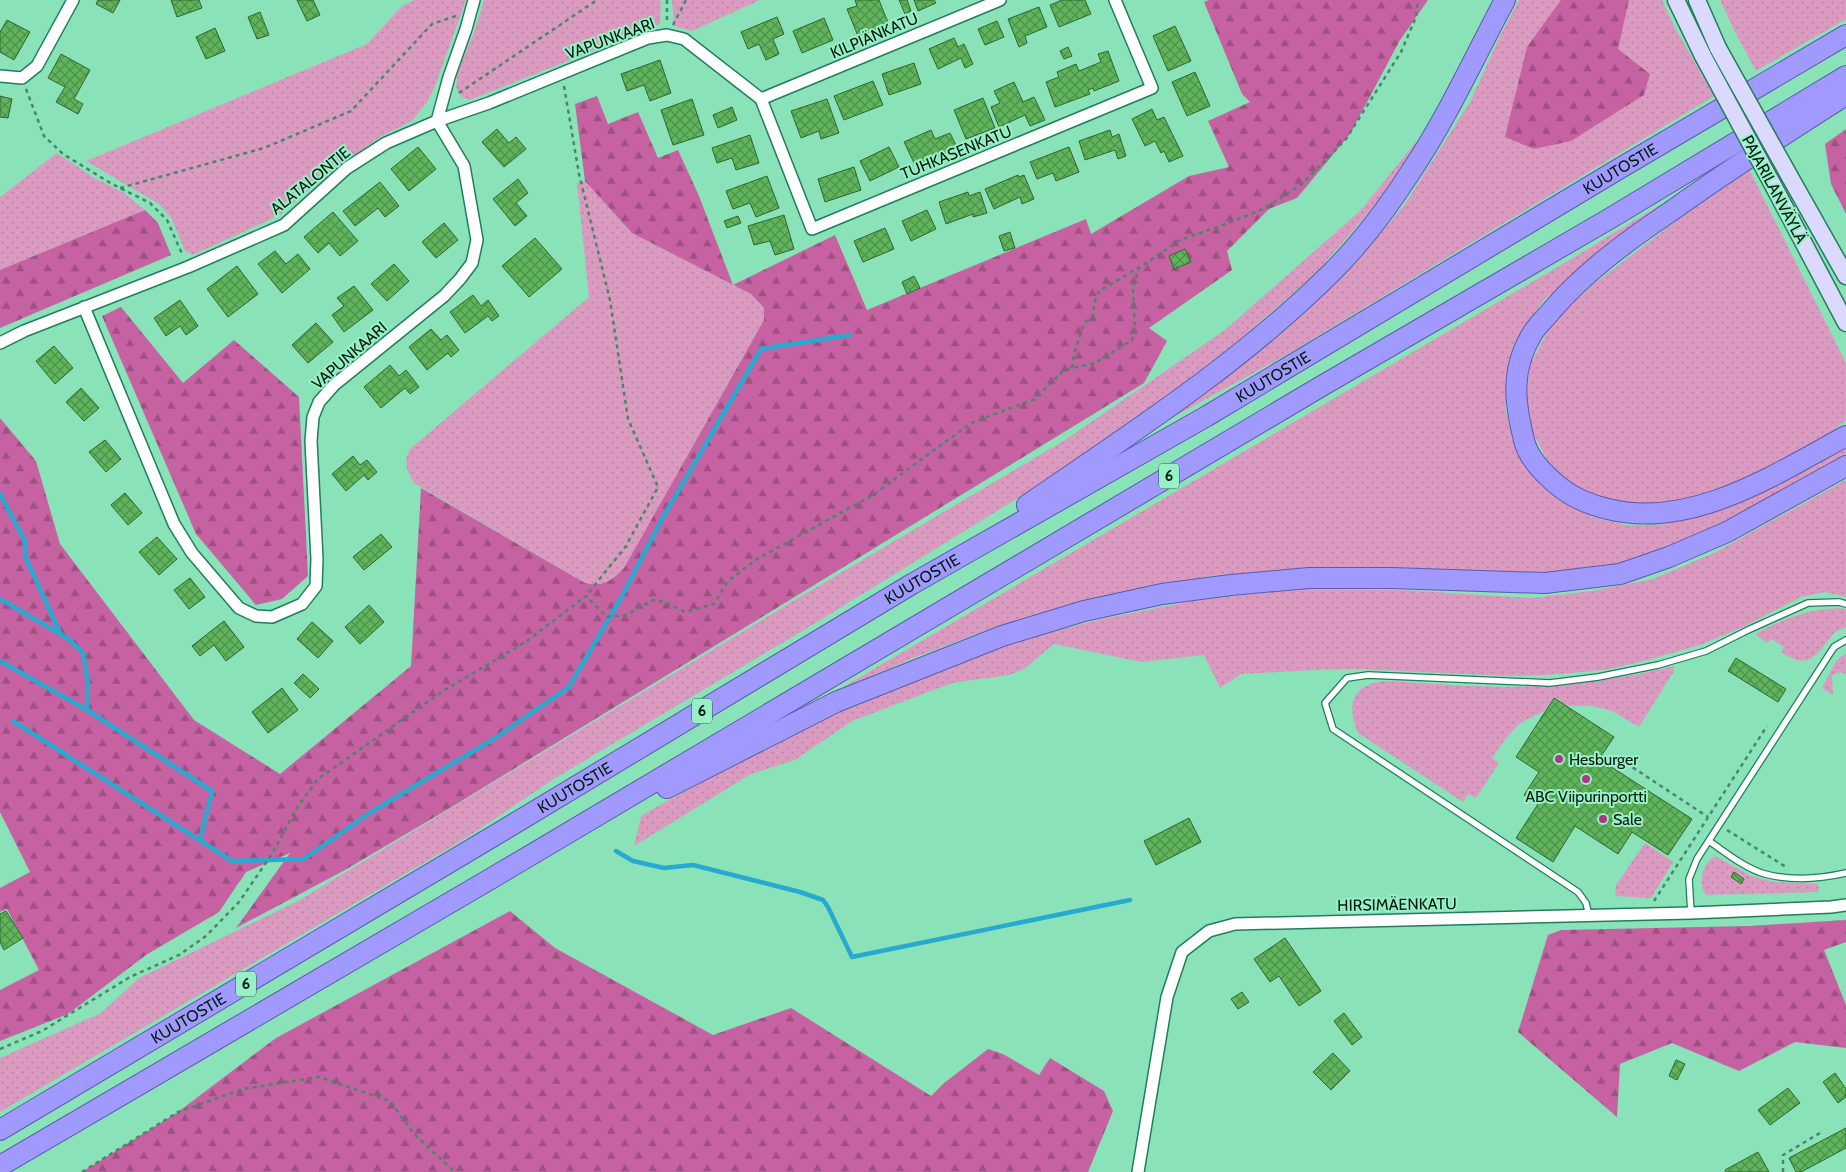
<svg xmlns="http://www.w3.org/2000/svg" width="1846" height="1172" viewBox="0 0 1846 1172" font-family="Cabin,sans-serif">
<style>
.green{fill:url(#green-dots)}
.forest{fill:url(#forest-firs)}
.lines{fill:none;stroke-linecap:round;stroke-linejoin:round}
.stream{stroke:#28a9cf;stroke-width:4.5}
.building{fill:url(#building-cross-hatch);stroke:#30662e}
.service-casing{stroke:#1f7f5b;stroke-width:8}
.minor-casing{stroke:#1f7f5b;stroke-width:14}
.secondary-casing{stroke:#1f7f5b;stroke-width:19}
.trunk-casing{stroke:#585ca9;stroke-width:22}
.path{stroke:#4a866a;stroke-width:2.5;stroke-dasharray:4 4;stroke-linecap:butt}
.service{stroke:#fff;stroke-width:5.5}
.minor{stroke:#fff;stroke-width:11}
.secondary{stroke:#dbd9fe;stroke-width:16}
.trunk{stroke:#a09afe;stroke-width:20}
.secondary-bridge-casing{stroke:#1f7f5b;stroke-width:19;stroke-linecap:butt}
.secondary-bridge{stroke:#dbd9fe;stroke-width:16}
.poi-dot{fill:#af3589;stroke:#97f0c6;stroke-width:2}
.labels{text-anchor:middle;stroke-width:4;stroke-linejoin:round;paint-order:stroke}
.shield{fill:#97f0c6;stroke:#2d5a45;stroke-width:1}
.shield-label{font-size:15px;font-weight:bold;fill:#001a0e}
.street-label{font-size:16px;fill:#001a0e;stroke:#97f0c6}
.poi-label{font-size:16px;fill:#001a0e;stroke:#97f0c6;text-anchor:start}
</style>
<defs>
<pattern id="green-dots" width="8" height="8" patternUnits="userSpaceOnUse" patternTransform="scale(1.25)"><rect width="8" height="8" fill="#db9bc1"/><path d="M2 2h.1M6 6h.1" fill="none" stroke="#ba85a5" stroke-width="1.8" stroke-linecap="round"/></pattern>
<pattern id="forest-firs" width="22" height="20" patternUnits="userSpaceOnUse" patternTransform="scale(1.25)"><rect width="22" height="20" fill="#c662a2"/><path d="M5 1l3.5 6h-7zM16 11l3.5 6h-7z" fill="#9e5082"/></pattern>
<pattern id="building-cross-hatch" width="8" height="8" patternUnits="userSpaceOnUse" patternTransform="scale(1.25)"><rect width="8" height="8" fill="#60b45c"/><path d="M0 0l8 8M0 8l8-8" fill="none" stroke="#4d924a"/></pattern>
</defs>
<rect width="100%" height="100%" fill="#8ae2b9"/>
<g class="green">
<path d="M 414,0 L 466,0 L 435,86 L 427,102 L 412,121 L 380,137 L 326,175 L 280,215 L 193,255 L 185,251 L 172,219 L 159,204 L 86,161 L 367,44 L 402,6 Z"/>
<path d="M 484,0 L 660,0 L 661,3 L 660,24 L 470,100 L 462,97 L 456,87 L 458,71 L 474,33 Z"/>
<path d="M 672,0 L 760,0 L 692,31 L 674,26 Z"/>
<path d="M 1519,0 L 1662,0 L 1675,28 L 1714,96 L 1286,355 L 1159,425 L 1241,366 L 1288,328 L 1356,263 L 1405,204 L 1470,102 L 1500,36 Z"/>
<path d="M 1720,0 L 1846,0 L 1846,19 L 1756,71 L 1735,32 Z"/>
<path d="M 1425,131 L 1376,204 L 1316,273 L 1236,343 L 1125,427 L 1060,472 L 809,627 L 557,777 L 466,838 L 0,1112 L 0,1058 L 101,1013 L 139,978 L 298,901 L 790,603 L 1065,440 L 1225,330 L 1360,211 Z"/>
<path d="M 57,153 L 91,176 L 124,193 L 145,210 L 0,270 L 0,197 Z"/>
<path d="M 1749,169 L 1846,363 L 1846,420 L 1827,436 L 1728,487 L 1705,496 L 1644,505 L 1609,501 L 1568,483 L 1549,463 L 1532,432 L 1526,399 L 1530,365 L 1553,321 L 1594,284 L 1671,225 Z"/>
<path d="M 585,181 L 632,233 L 751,294 L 764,308 L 764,320 L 624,568 C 611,581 604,587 585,583 L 414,483 C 407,471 403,462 410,449 L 589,297 L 577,183 Z"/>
<path d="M 1680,193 L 1583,266 L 1543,301 L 1513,346 L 1506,380 L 1506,413 L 1516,445 L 1532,474 L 1557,498 L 1590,516 L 1625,525 L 1658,525 L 1702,516 L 1750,497 L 1846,447 L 1846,457 L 1733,519 L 1651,555 L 1603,567 L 1557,573 L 1348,568 L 1294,569 L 1219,575 L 1147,586 L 994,627 L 908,660 L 821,700 L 1561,265 Z"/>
<path d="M 1846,480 L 1846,597 L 1825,592 L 1801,597 L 1743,627 L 1700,645 L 1644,661 L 1605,670 L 1547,675 L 1512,676 L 1356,669 L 1315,670 L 1241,674 L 1220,688 L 1204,655 L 1141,662 L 1054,644 L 1024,669 L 1009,675 L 952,683 L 852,721 L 795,760 L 751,774 L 634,846 L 641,816 L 733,764 L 839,711 L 938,671 L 1028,638 L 1102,619 L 1192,601 L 1296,589 L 1402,590 L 1532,598 L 1592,591 L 1653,579 L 1716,552 Z"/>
<path d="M 1846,609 L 1846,627 C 1843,629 1838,630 1835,632 C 1832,635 1830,639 1827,642 C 1812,662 1803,667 1781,652 L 1784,647 L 1771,639 L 1767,643 L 1755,634 C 1783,619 1813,606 1846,609 Z"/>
<path d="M 1846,653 L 1846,675 L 1841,672 L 1832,675 L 1833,695 L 1822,688 L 1836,661 Z"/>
<path d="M 1674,666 L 1674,671 L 1639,727 L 1612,711 L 1592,706 L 1567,706 L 1554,697 L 1544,711 L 1520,723 L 1507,737 L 1492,758 L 1499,763 L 1476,798 L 1468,794 L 1463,802 L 1358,733 C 1346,705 1352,684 1385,681 C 1427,683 1469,687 1511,687 C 1566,687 1621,679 1674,666 Z"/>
<path d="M 1645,843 L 1673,862 L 1651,898 L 1615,896 L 1616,885 Z"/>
<path d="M 1715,856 L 1751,876 L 1773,882 L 1817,884 L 1819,887 L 1818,892 L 1706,895 C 1697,883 1703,863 1715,856 Z"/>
</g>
<g class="forest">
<path d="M 1209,0 L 1428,0 L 1400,40 L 1350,134 L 1297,198 L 1269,209 L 1227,251 L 1232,270 L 1149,328 L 1167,341 L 1144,383 L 450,808 L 345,870 L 236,928 L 290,853 L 246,872 L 219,912 L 146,955 L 68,1014 L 0,1041 L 0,990 L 39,970 L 7,909 L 0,912 L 0,888 L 30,872 L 0,812 L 0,418 L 36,461 L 60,544 L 194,720 L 280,774 L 411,666 L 421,488 L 585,583 C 604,587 611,581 624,568 L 764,320 L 764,308 L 751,294 L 632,233 L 585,181 L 575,104 L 597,96 L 608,124 L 638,112 L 658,158 L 678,150 L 699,196 L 733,285 L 835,235 L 867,310 L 1086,219 L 1091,234 L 1189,176 L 1229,167 L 1208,121 L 1250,102 L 1242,94 L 1204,2 Z"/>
<path d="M 1561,0 L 1629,0 L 1618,49 L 1650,74 L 1644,95 L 1571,141 L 1534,149 L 1505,137 L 1527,47 Z"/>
<path d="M 1846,129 L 1846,214 L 1831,184 L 1825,144 Z"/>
<path d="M 145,210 L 158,223 L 171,255 L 0,328 L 0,270 Z"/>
<path d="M 121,307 L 183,383 L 234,340 L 299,397 L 308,576 L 282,599 L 256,605 L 196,534 L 102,316 Z"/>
<path d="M 510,911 L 555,948 L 713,1035 L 791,1008 L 931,1096 L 943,1084 L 988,1049 L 1003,1054 L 1039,1075 L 1050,1058 L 1104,1091 L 1113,1111 L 1088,1172 L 82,1172 L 178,1112 L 276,1038 Z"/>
<path d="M 1846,920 L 1846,942 L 1824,950 L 1846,1005 L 1846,1048 L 1795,1042 L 1739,1071 L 1672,1043 L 1620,1064 L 1617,1117 L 1518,1032 L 1548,935 L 1561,930 L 1749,926 Z"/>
</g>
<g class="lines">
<g class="stream">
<path d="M 0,494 L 25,541 L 25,556 L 60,633"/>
<path d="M 0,599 L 67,638 L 83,653 L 88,682 L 87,710"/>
<path d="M 0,661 L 87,710 L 212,791 L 200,840"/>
<path d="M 13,721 L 232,861 L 304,859 L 371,812 L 497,737 L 569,687 L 621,598 L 662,519 L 761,349 L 850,335"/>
<path d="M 616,851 L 633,861 L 664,868 L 693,865 L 800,892 L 823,900 L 828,907 L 852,957 L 1130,900"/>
</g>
</g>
<g class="building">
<path d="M 98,0 L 120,0 L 113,13 L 96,4 Z"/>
<path d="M 171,0 L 199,0 L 202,8 L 177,17 Z"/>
<path d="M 297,0 L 313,0 L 320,15 L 307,21 Z"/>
<path d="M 855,0 L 879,0 L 889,25 L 858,36 L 847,9 L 857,6 Z"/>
<path d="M 899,0 L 907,0 L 911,11 L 905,14 Z"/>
<path d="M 914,0 L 934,0 L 936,3 L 918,11 Z"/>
<path d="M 1062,0 L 1085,0 L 1091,14 L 1059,27 L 1050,5 Z"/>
<path d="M 1039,7 L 1047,27 L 1025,36 L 1027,43 L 1019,47 L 1008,19 Z"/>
<path d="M 260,12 L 269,35 L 257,39 L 248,17 Z"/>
<path d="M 777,17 L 784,34 L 773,39 L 779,54 L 766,60 L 759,44 L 748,49 L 741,32 Z"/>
<path d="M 824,18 L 833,40 L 802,53 L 793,31 Z"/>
<path d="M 7,20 L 30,32 L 14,60 L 0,52 L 0,32 Z"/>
<path d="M 997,21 L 1004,37 L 985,45 L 978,29 Z"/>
<path d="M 1175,26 L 1191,61 L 1168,71 L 1153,36 Z"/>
<path d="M 215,28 L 225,51 L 206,59 L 196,37 Z"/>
<path d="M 954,38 L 958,47 L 964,44 L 973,64 L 965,68 L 961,58 L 938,69 L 929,49 Z"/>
<path d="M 1068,47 L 1072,56 L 1064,59 L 1060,51 Z"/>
<path d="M 1108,51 L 1119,81 L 1094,91 L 1093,88 L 1088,90 L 1090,94 L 1055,107 L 1046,82 L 1059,77 L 1057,72 L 1076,64 L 1079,71 L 1101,62 L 1098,54 Z"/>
<path d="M 61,54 L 90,70 L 74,99 L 83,104 L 78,114 L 56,102 L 65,87 L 48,78 Z"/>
<path d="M 660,60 L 671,93 L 650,101 L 644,85 L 627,91 L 621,74 Z"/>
<path d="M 914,63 L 921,84 L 889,95 L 882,74 Z"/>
<path d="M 1195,72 L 1210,106 L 1187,116 L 1172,82 Z"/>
<path d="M 873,81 L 883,105 L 844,120 L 834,96 Z"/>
<path d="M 1014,82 L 1023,102 L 1034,97 L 1045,120 L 1030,126 L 1025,115 L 999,127 L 991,107 L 1000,103 L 994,91 Z"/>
<path d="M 0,96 L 12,99 L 8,118 L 0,117 Z"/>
<path d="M 983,98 L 995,128 L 966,139 L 954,110 Z"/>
<path d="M 692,99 L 704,135 L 673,145 L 661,110 Z"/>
<path d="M 827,99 L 839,133 L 821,139 L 819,131 L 801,138 L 791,111 Z"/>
<path d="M 732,107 L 737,120 L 718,128 L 713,115 Z"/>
<path d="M 1152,109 L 1157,120 L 1164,117 L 1183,156 L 1169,162 L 1164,151 L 1161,153 L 1155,141 L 1145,146 L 1132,119 Z"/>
<path d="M 497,129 L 509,143 L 516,137 L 526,149 L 504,167 L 482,142 Z"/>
<path d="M 931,130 L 935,139 L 950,133 L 957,147 L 916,167 L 904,142 Z"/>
<path d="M 1110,130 L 1112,137 L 1119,134 L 1126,156 L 1118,159 L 1115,150 L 1085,160 L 1079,141 Z"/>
<path d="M 750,135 L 759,163 L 736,170 L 732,158 L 717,163 L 712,148 Z"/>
<path d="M 418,147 L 436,169 L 409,191 L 391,169 Z"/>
<path d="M 889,147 L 899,167 L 870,181 L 860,161 Z"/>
<path d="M 1069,147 L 1079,172 L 1056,181 L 1053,173 L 1037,179 L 1030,162 Z"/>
<path d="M 854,167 L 861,190 L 825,202 L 818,179 Z"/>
<path d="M 1018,175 L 1019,177 L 1024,175 L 1034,199 L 1022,204 L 1020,197 L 994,209 L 985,189 Z"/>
<path d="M 767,176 L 779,208 L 756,217 L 750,203 L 733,209 L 726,191 Z"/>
<path d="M 518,179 L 528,193 L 516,203 L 527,216 L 515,226 L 493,199 Z"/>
<path d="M 380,182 L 399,206 L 385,217 L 378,208 L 355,226 L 343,211 Z"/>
<path d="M 968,192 L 969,196 L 980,192 L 987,213 L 973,217 L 973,214 L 946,224 L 939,202 Z"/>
<path d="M 927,210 L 936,229 L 911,241 L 902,221 Z"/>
<path d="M 333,212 L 358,241 L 340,256 L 329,243 L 318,253 L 304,237 Z"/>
<path d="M 784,215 L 794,249 L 775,255 L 770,241 L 754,245 L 748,226 Z"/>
<path d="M 738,216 L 741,223 L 727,228 L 724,221 Z"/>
<path d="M 444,223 L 458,240 L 436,258 L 422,242 Z"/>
<path d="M 885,228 L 894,249 L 863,262 L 854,241 Z"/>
<path d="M 1010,232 L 1015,248 L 1004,251 L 999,236 Z"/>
<path d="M 535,238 L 562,269 L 529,297 L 502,266 Z"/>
<path d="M 1185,249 L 1191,262 L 1174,269 L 1169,256 Z"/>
<path d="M 275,251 L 286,264 L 298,254 L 310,269 L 282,293 L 258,264 Z"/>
<path d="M 394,264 L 409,281 L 387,301 L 371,284 Z"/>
<path d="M 237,266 L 258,294 L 228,317 L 207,289 Z"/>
<path d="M 914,276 L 920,288 L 907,294 L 902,282 Z"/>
<path d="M 354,286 L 373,310 L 344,332 L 332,315 L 344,306 L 337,298 Z"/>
<path d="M 473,295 L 481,306 L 488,300 L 499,316 L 492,321 L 488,316 L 465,333 L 450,312 Z"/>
<path d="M 180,300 L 198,326 L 186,335 L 180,326 L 166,336 L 154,318 Z"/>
<path d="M 316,323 L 333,342 L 308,363 L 292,345 Z"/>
<path d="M 431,329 L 441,340 L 447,335 L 459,350 L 451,357 L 448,353 L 427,370 L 409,347 Z"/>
<path d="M 54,346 L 73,368 L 55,384 L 36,361 Z"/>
<path d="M 390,365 L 399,376 L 406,370 L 419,387 L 410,394 L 405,388 L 381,408 L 364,387 Z"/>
<path d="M 81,388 L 99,408 L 84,421 L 66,402 Z"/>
<path d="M 105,440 L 121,459 L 106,472 L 89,452 Z"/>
<path d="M 353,456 L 360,465 L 367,460 L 377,472 L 368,480 L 364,475 L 346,491 L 332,474 Z"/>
<path d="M 125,493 L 142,513 L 128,525 L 111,505 Z"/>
<path d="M 381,534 L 392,547 L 364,570 L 353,557 Z"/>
<path d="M 157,537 L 177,559 L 159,575 L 139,552 Z"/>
<path d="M 190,578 L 205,597 L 189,609 L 174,590 Z"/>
<path d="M 369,605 L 384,622 L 360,644 L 345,627 Z"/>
<path d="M 224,621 L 244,647 L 226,661 L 214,645 L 200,656 L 192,646 Z"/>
<path d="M 312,622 L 333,641 L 318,658 L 297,639 Z"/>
<path d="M 1736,658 L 1786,689 L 1778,702 L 1728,671 Z"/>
<path d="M 303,674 L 319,689 L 310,698 L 294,683 Z"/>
<path d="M 282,688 L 298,710 L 268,733 L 252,712 Z"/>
<path d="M 1554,698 L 1614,737 L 1599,759 L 1692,819 L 1668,855 L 1632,832 L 1618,854 L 1575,826 L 1553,862 L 1516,838 L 1538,804 L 1524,795 L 1539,772 L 1516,757 Z"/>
<path d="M 1189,818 L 1201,842 L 1156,865 L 1144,841 Z"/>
<path d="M 1734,872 L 1744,879 L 1741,884 L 1731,877 Z"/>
<path d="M 6,911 L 23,938 L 4,950 L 0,942 L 0,914 Z"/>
<path d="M 1285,938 L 1321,991 L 1299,1006 L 1279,976 L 1270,982 L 1254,959 Z"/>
<path d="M 1242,992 L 1249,1002 L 1238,1009 L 1231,999 Z"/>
<path d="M 1344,1013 L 1362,1037 L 1352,1045 L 1334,1021 Z"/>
<path d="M 1333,1053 L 1350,1071 L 1331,1090 L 1313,1072 Z"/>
<path d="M 1676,1060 L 1685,1064 L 1677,1080 L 1669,1076 Z"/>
<path d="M 1835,1073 L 1846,1089 L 1846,1097 L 1838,1103 L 1823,1082 Z"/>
<path d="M 1788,1088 L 1800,1103 L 1770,1125 L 1758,1110 Z"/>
<path d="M 1846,1128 L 1846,1148 L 1801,1172 L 1796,1172 L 1789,1158 Z"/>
<path d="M 1758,1152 L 1769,1172 L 1726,1172 L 1725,1170 Z"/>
</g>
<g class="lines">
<g class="service-casing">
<g id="service">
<path d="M 1709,841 C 1725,852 1746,869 1765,874 C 1791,881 1820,879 1846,873"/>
<path d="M 1691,913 L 1689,879 L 1697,859 L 1834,647 L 1846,640"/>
<path d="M 1589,916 L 1586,903 L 1578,892 L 1333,729 L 1325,703 L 1347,678 L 1368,675 L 1550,683 L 1598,677 L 1658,665 L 1706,651 L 1748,630 L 1808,603 L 1839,602 L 1846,604"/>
</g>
</g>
<g class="minor-casing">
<g id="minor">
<path d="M 0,76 L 22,78 L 37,66 L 73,0"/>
<path d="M 761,99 L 1000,0"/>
<path d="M 84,307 L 174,524 L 192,553 L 239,608 L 256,616 L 272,617 L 302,604 L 316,586 L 317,559 L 311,441 L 313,417 L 319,402 L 334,385 L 444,296 L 460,279 L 472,263 L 477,240 L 464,166 L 437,121 L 489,103 L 648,38 L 667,35 L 684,39 L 761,99 L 812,229 L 1152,88 L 1115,0"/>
<path d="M 0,343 L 24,331 L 188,267 L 284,225 L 347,168 L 386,143 L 437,121 L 449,77 L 466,29 L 474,0"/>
<path d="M 1138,1172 L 1167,997 L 1182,952 L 1209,931 L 1235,924 L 1691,913 L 1831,907 L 1846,905"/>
</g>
</g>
<g class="secondary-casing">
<g id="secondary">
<path d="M 1676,0 L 1703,56"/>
<path d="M 1697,0 L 1718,48"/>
<path d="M 1790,177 L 1846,276"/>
<path d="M 1774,187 L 1846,323"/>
</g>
</g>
<g class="trunk-casing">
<g id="trunk">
<path d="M 1846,95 C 1786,133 1727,171 1670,212 C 1627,241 1586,271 1552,310 C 1546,318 1537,325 1532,334 C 1511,369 1514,401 1524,440 C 1528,459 1546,476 1561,488 C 1575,499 1591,505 1608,509 C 1691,530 1776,474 1846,436"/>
<path d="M 1027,505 C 1132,433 1242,362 1333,271 C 1362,242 1388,207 1410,173 C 1447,118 1474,58 1505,0"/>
<path d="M 667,788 L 836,702 L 1002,636 L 1084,611 L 1162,594 L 1231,585 L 1309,578 L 1391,578 L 1545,583 L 1620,574 L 1669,557 L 1727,532 L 1846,466"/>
<path id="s1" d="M 0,1130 L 492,837 L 912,584 L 1207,416 L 1622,167 L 1846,35"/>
<path d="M 0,1166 L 492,878 L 1320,387 L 1609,219 L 1846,76"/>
</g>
</g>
<g class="path">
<path d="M 667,0 L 667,23"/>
<path d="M 673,25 L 686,0"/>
<path d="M 564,86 L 579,174 L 610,300 L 628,419 L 658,487 L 626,546 L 586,596"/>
<path d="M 26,89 L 44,136 L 63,154 L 112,184 L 150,203 L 167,220 L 183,256"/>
<path d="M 459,93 L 597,0"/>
<path d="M 120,188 L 264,148 L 351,111 L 432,24 L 456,16"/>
<path d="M 1072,368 L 1074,355 L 1084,323 L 1093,316 L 1094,304 L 1099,291 L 1138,268"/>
<path d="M 1626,763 L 1708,817"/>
<path d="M 1727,830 L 1786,867"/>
<path d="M 1654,901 L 1767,726"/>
<path d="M 0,1049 L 42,1031 L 130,977 L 179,955 L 206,936 L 239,902 L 272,854 L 296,809 L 318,779 L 443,691 L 527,641 L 586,596 L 607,617 L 626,615 L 653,600 L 664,602 L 685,612 L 714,604 L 728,581 L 757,559 L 873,495 L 971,423 L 1035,399 L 1064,370 L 1095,363 L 1132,340 L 1135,332 L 1133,287 L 1139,268 L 1180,240 L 1223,225 L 1263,209 L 1302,184 L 1346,139 L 1401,52 L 1416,17 L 1418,0"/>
<path d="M 82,1172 L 178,1112 L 243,1089 L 319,1077 L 390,1101 L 415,1135 L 455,1172"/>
<path d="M 1783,1172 L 1783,1155 L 1820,1133"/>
</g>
<use href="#service" class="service"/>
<use href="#minor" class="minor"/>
<use href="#secondary" class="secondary"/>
<use href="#trunk" class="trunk"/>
<g class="secondary-bridge-casing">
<g id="secondary-bridge">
<path d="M 1718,48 L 1790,177"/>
<path d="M 1703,56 L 1774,187"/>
</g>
</g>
<use href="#secondary-bridge" class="secondary-bridge"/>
</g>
<g class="poi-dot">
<circle cx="1559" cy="759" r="5"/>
<circle cx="1586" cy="779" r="5"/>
<circle cx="1603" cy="819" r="5"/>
</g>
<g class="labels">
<g class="shield">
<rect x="1159" y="463.5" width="20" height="25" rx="4"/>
<rect x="692" y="698.5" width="20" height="25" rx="4"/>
<rect x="236" y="971.5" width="20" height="25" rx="4"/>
</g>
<g class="shield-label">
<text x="1169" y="481">6</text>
<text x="702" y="716">6</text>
<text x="246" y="989">6</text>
</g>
<g class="street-label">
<text transform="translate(874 35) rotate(-23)" y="6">KILPIÄNKATU</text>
<text transform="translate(610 38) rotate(-20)" y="6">VAPUNKAARI</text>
<text transform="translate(956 152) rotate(-22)" y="6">TUHKASENKATU</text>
<text dy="6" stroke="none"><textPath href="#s1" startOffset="1884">KUUTOSTIE</textPath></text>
<text transform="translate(310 180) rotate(-39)" y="6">ALATALONTIE</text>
<text transform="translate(1775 189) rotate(62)" y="6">PAJARILANVÄYLÄ</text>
<text transform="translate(349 355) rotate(-41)" y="6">VAPUNKAARI</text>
<text dy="6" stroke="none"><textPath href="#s1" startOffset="1479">KUUTOSTIE</textPath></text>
<text dy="6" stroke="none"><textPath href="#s1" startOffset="1074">KUUTOSTIE</textPath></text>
<text dy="6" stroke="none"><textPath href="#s1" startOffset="669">KUUTOSTIE</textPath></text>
<text transform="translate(1397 904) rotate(-1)" y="6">HIRSIMÄENKATU</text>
<text dy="6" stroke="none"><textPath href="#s1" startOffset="219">KUUTOSTIE</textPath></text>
</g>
<g class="poi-label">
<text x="1569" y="765">Hesburger</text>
<text x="1586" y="802" text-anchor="middle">ABC Viipurinportti</text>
<text x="1613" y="825">Sale</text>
</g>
</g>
</svg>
